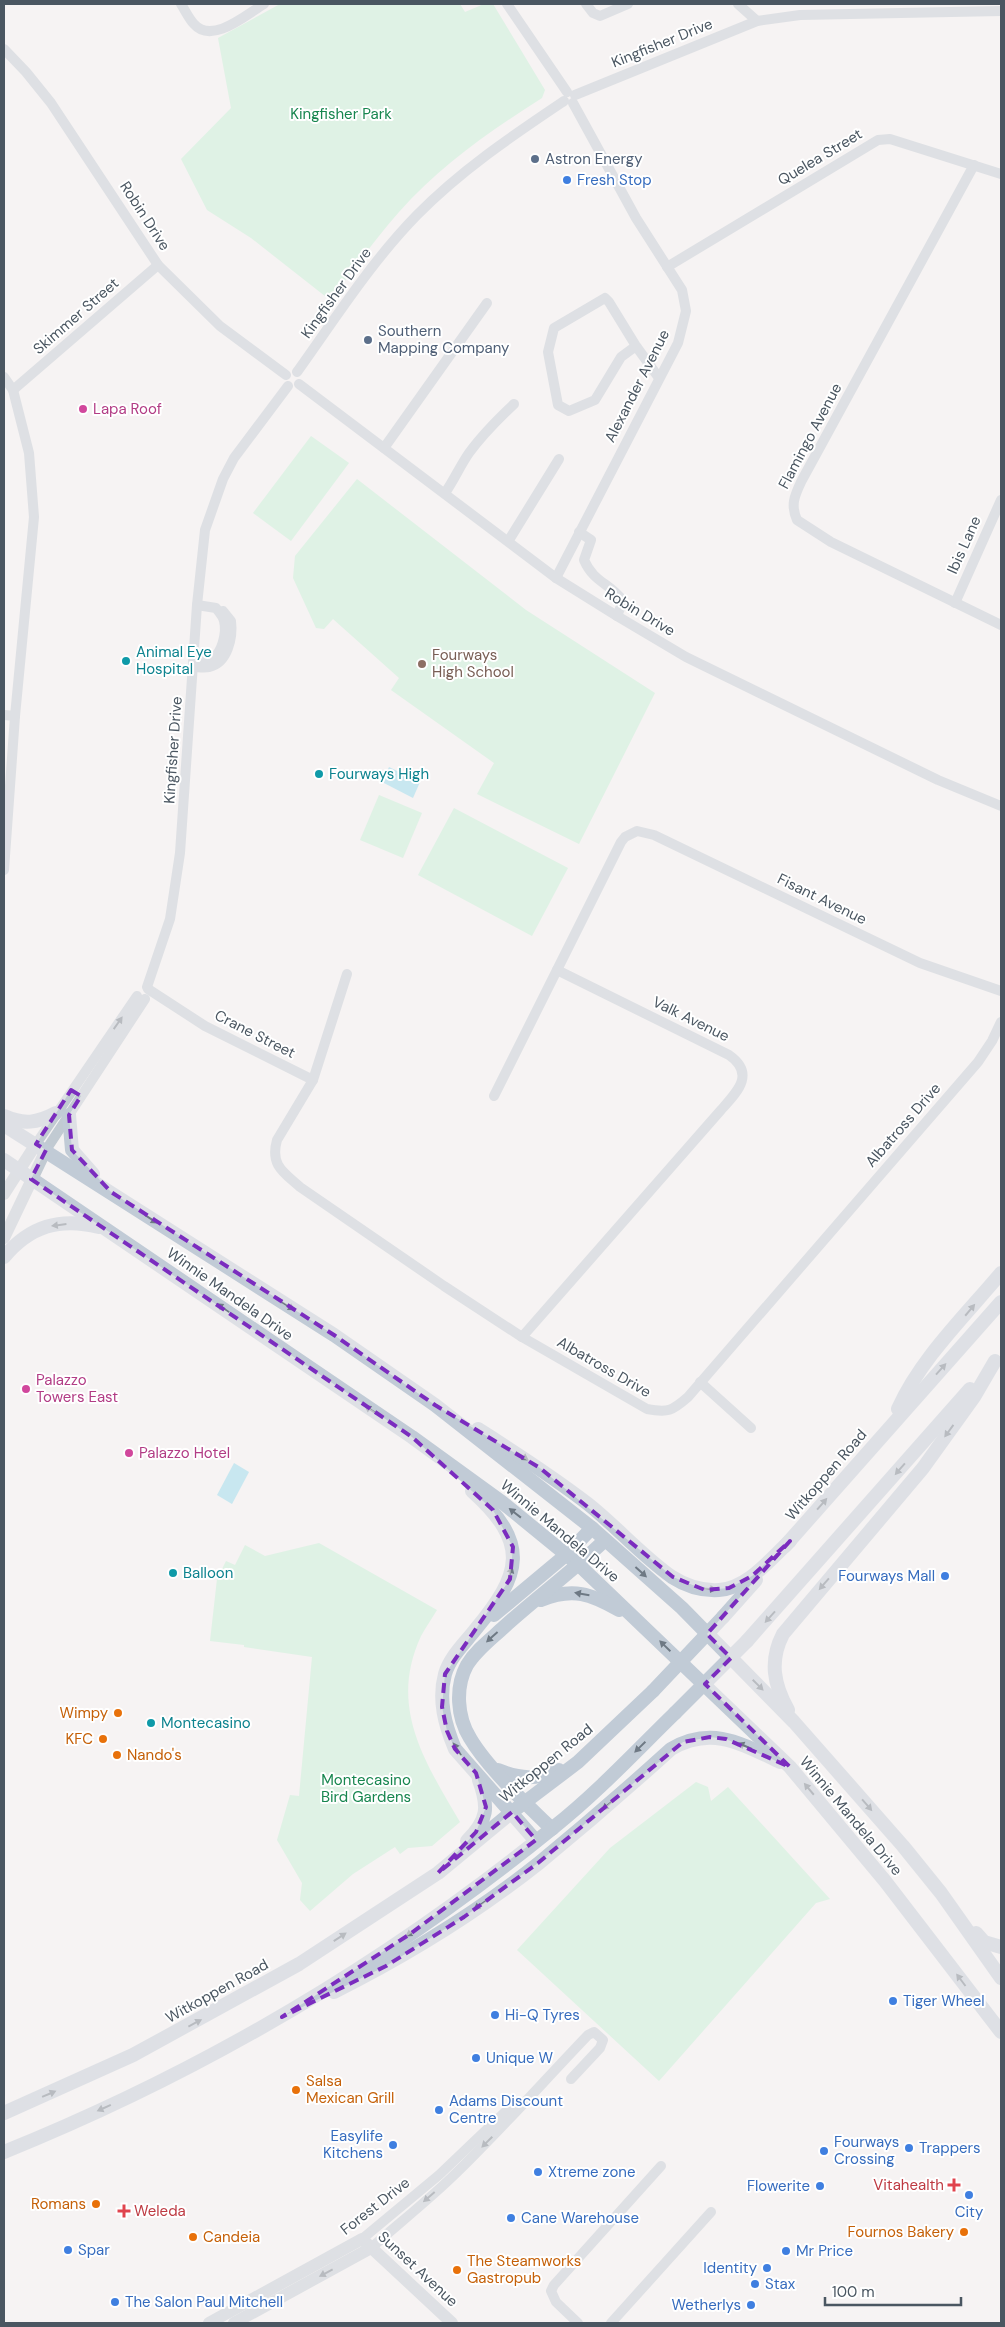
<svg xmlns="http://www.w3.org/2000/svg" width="1005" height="2327" viewBox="0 0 1005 2327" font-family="'DM Sans',sans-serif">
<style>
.green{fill:#c3f1d5}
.water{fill:#90daee}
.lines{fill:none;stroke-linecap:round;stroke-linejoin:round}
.minor{stroke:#c1cad2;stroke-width:10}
.tertiary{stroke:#c1cad2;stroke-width:12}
.secondary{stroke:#c1cbd6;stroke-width:14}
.secondary-bridge{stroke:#c1cbd6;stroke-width:14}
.oneway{fill:#6e7983}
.oneway2{fill:#6e7984}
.marked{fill:none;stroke:#7b2cbf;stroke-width:4;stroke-dasharray:10 6;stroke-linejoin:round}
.service-dot{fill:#5c6f8a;stroke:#fff;stroke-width:2}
.shop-dot{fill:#3f7fe0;stroke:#fff;stroke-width:2}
.hotel-dot{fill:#d1479c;stroke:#fff;stroke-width:2}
.culture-dot{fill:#0f9aa8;stroke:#fff;stroke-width:2}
.education-dot{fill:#8d6e63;stroke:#fff;stroke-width:2}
.food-dot{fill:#e8710a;stroke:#fff;stroke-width:2}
.health-dot{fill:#e0444e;stroke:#fff;stroke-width:2}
.labels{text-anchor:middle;stroke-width:4;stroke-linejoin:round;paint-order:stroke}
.street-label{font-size:15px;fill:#4a5661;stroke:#fff}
.park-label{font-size:15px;fill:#17864f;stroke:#fff}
.service-label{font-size:15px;fill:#4e5e75;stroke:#fff;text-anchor:start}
.shop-label{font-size:15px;fill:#366cbe;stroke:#fff;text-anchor:start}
.hotel-label{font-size:15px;fill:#b23c85;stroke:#fff;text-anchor:start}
.culture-label{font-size:15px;fill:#0d838f;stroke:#fff;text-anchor:start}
.education-label{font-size:15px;fill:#785e54;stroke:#fff;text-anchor:start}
.food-label{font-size:15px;fill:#c56008;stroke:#fff;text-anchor:end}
.health-label{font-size:15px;fill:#be3a42;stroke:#fff;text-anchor:end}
</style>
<rect width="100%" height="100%" fill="#f5f3f3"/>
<g class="green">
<path d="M 280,4 L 460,4 L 465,12 L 484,4 L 493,4 L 545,90 L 542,98 C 490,131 440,166 399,212 C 374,240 353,271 330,300 L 251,238 L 207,210 L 181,159 L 231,108 L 218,38 Z"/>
<path d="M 311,436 L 349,463 L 291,541 L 253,513 Z"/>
<path d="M 357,479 L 526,610 L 655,693 L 579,844 L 477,794 L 494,763 L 391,690 L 399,678 L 333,619 L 324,629 L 316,628 L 293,578 L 295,556 Z"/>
<path d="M 379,795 L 422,813 L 403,858 L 360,840 Z"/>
<path d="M 454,808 L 568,868 L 532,936 L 418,875 Z"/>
<path d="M 319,1543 L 437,1610 C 432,1618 426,1627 421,1636 C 388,1707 425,1762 460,1822 L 432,1846 L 408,1848 L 400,1854 L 395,1847 L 353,1874 L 310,1911 L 300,1900 L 302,1883 L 277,1840 L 290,1795 L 299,1796 L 312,1657 L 244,1647 L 244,1645 L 210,1641 L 217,1579 L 226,1561 L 235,1565 L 245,1545 L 265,1556 Z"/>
<path d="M 696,1782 L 708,1787 L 711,1801 L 728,1787 L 830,1899 L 816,1903 L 659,2081 L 517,1950 L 610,1848 Z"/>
</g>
<g class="water">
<path d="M 389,767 L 420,782 L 413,798 L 382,782 Z"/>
<path d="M 234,1463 L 249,1472 L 232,1504 L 217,1495 Z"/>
</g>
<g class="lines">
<g class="minor">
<path d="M 181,4 C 185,10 189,19 194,24 C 212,45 247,14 264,4"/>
<path d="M 507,4 L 567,92"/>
<path d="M 586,4 L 593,13 L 600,16 L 628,4"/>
<path d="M 738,4 L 757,21"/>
<path d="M 4,49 L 26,72 L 51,103 L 158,265 L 220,326 L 286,375"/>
<path d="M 575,95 L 757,21 L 800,15 L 1001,11"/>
<path d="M 974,165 L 802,480 C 795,495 790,504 797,520 L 831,542 L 1001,625"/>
<path d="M 667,267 L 878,140 L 890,139 L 1001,174"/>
<path d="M 636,346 L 609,302 L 605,298 L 554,328 L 548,352 L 558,405 L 569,411 L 595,400 L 621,357 L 636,346 L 659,378"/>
<path d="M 297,372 C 335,319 371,262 417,215 C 461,170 512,136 564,101"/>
<path d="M 4,377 L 13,390 L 29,453 L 34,517 L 15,716 L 4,870"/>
<path d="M 299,384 L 556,578 L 617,616 L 686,657 L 938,780 L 1001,806"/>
<path d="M 13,390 L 158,265"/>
<path d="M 384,448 L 487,303"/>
<path d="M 445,493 C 454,480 460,466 469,453 C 482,435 498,419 514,404"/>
<path d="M 579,532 L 591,540 L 584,560 C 594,583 610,583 623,601 L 617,616"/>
<path d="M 509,540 L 559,459"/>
<path d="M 556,578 L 678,343 L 686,311 L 682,290 L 636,218 L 573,103"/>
<path d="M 955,603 L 1001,500"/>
<path d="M 194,658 C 199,658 205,659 210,659 C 222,656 227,632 224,621 C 223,616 218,611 216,608 L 197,605"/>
<path d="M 193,667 C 198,667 204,668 209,667 C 228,663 233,637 231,621 L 223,611"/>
<path d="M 4,715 L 15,716"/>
<path d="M 347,974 L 313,1080 L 277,1140 C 270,1165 283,1172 300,1187 L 444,1286 L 522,1337 L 647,1409 C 668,1413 672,1411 688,1397 L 978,1062 L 992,1041 L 1001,1022"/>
<path d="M 147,987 L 170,919 L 180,853 L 197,605 L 205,530 L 223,479 L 234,458 L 288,386"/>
<path d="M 148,989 L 205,1026 L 313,1080"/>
<path d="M 494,1096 L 557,970"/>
<path d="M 36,1144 L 137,996"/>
<path d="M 46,1150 L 145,999"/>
<path d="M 522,1337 L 721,1110 C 737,1092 756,1074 729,1055 L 557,970 L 621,842 L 625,837 L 637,831 L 654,835 L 920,963 L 1001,991"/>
<path d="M 700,1382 L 751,1428"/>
<path d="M 362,2239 L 439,2175 L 505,2112 L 518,2106"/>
<path d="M 371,2248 C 397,2225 426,2202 451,2178 C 499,2132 542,2083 588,2035 L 594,2032 L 603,2040 L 600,2048 L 571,2079"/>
<path d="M 578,2323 L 556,2302 L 551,2291 L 554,2285 L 661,2166"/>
<path d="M 611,2323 L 711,2212"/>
</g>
<g class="tertiary">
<path d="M 4,1194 L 36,1144"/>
<path d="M 4,1238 L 46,1150"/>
<path d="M 209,2323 L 362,2239 L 452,2323"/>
<path d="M 234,2323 L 371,2248"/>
</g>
<g class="secondary">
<path d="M 69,1115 L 72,1150 L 93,1174"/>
<path d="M 4,1116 C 24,1125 37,1123 56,1113"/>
<path d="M 4,1125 L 334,1335 L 435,1405 L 592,1528 L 682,1608 L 794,1722 L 903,1846 L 941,1893 L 1001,1978"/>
<path d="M 4,1160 L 412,1437 L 503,1503 L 579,1565 L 790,1767 L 885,1881 L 1001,2032"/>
<path d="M 4,1257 C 30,1226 60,1217 99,1227"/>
<path d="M 898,1409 C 921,1358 965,1316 1001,1273"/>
<path d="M 478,1429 C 516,1453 553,1477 588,1504 C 617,1527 642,1556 672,1577 C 686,1586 703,1591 719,1590 C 748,1588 770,1559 790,1541"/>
<path d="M 472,1491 C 530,1543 522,1574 475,1630 C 464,1644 450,1657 445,1674 C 438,1700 445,1725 455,1749 L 536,1841"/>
<path d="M 785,1546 L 1001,1302"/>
<path d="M 541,1600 C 573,1587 591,1594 619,1610"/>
<path d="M 494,1615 L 567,1554 L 592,1528"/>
<path d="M 723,1617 L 756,1580"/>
<path d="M 747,1641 L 970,1389"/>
<path d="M 788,1710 C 774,1685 769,1661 783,1634 L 923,1468 L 974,1397 L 995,1361"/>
<path d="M 498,1770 C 520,1779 537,1780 559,1770"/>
<path d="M 552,1829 C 527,1805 487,1767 470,1738 C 457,1717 455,1687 467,1665 C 476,1650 491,1639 504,1627 C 537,1597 573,1571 605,1540"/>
<path d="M 467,1841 C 488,1820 489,1807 479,1780"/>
<path d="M 976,1933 L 984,1942 L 1001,1947"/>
<path d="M 334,1992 C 406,1956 476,1913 539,1863 C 584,1826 628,1788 671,1749 C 712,1725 742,1744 780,1762"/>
<path d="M 4,2113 L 133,2055 L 299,1964 L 438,1873 L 512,1812 L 578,1762 L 653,1691"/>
<path d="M 4,2152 C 202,2072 388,1962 554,1827 C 597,1793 635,1752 675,1713"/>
</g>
<g class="secondary-bridge">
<path d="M 653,1691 L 723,1617"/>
<path d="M 675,1713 L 747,1641"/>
</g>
</g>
<defs><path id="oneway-solid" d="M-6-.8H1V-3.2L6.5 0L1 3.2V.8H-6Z" transform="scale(1.25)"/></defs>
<g class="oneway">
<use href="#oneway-solid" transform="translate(118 1023) rotate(-55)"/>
<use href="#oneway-solid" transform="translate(487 2142) rotate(135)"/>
<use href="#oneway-solid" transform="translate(429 2197) rotate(139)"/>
<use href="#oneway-solid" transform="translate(326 2273) rotate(152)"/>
</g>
<g class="oneway2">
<use href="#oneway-solid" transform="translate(151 1219) rotate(34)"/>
<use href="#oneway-solid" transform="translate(59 1225) rotate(173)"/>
<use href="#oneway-solid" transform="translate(288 1306) rotate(32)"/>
<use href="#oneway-solid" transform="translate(223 1308) rotate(-145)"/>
<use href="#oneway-solid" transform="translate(970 1310) rotate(-50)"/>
<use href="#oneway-solid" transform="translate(941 1369) rotate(-48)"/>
<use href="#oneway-solid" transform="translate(371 1410) rotate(-146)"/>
<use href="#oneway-solid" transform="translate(949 1431) rotate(126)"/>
<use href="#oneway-solid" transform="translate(522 1456) rotate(33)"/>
<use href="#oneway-solid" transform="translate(900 1469) rotate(131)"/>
<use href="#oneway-solid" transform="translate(822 1504) rotate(-49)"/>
<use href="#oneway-solid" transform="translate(515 1513) rotate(-142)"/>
<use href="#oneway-solid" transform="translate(641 1572) rotate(42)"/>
<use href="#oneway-solid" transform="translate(510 1574) rotate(-72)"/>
<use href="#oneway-solid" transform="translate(824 1584) rotate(131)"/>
<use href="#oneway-solid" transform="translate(709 1589) rotate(4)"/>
<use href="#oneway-solid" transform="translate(582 1594) rotate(-170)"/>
<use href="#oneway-solid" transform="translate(770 1617) rotate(132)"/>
<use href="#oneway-solid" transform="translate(492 1637) rotate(138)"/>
<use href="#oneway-solid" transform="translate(665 1646) rotate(-136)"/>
<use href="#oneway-solid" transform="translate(758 1685) rotate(45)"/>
<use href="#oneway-solid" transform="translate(745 1746) rotate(-157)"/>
<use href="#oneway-solid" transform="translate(640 1747) rotate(136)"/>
<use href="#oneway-solid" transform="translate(457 1749) rotate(-123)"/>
<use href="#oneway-solid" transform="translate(809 1789) rotate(-130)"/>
<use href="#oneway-solid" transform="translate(608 1805) rotate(140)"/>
<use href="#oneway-solid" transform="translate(867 1805) rotate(49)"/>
<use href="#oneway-solid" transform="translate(480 1905) rotate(145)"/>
<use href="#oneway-solid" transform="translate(412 1932) rotate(146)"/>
<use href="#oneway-solid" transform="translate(340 1937) rotate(-33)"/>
<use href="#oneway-solid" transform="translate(961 1980) rotate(-127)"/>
<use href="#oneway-solid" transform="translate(195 2023) rotate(-28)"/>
<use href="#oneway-solid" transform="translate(49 2094) rotate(-23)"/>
<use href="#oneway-solid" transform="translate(104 2108) rotate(156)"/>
</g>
<path d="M0 0H1005V2327H0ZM 71,1090 L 81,1096 L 69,1115 L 72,1150 L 111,1192 L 334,1335 L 435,1405 L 540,1468 L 673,1577 L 705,1590 L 729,1588 L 752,1576 L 790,1541 L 707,1634 L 731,1658 L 705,1684 L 790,1767 L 726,1739 L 710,1737 L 683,1742 L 538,1863 L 464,1917 L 386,1966 L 282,2017 L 410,1934 L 536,1840 L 512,1812 L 438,1873 L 476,1832 L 486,1807 L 476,1773 L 455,1749 L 447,1731 L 442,1707 L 445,1674 L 510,1579 L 513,1547 L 493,1510 L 412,1437 L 31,1179 L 46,1150 L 36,1144 Z" fill="#f5f3f3" fill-opacity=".55" fill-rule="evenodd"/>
<path class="marked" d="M 71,1090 L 81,1096 L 69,1115 L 72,1150 L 111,1192 L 334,1335 L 435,1405 L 540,1468 L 673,1577 L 705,1590 L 729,1588 L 752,1576 L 790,1541 L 707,1634 L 731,1658 L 705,1684 L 790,1767 L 726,1739 L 710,1737 L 683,1742 L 538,1863 L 464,1917 L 386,1966 L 282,2017 L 410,1934 L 536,1840 L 512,1812 L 438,1873 L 476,1832 L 486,1807 L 476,1773 L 455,1749 L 447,1731 L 442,1707 L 445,1674 L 510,1579 L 513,1547 L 493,1510 L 412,1437 L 31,1179 L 46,1150 L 36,1144 Z"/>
<g class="service-dot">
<circle cx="535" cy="159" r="5"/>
<circle cx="368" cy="340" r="5"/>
</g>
<g class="shop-dot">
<circle cx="567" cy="180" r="5"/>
<circle cx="945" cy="1576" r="5"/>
<circle cx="893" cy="2001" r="5"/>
<circle cx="495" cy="2015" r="5"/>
<circle cx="476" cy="2058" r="5"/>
<circle cx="439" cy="2110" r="5"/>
<circle cx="393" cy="2145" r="5"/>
<circle cx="909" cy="2148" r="5"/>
<circle cx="824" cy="2151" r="5"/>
<circle cx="538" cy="2172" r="5"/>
<circle cx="820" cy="2186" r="5"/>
<circle cx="969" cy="2195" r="5"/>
<circle cx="511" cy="2218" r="5"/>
<circle cx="68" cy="2250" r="5"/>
<circle cx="786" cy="2251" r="5"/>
<circle cx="767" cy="2268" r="5"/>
<circle cx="755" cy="2284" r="5"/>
<circle cx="115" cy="2302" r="5"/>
<circle cx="751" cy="2305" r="5"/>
</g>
<g class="hotel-dot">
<circle cx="83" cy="409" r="5"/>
<circle cx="26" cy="1389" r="5"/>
<circle cx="129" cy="1453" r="5"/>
</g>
<g class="culture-dot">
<circle cx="126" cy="661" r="5"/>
<circle cx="319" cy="774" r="5"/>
<circle cx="173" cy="1573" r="5"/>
<circle cx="151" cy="1723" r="5"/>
</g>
<circle class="education-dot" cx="422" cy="664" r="5"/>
<g class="food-dot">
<circle cx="118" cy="1713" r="5"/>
<circle cx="103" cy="1739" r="5"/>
<circle cx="117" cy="1755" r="5"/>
<circle cx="296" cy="2090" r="5"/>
<circle cx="96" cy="2204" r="5"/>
<circle cx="964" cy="2232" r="5"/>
<circle cx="193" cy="2237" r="5"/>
<circle cx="457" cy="2270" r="5"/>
</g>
<g class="health-dot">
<path d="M951.5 2177.5h5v5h5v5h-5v5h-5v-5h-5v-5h5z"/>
<path d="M121.5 2203.5h5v5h5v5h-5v5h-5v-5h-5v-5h5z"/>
</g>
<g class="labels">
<g class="street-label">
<text transform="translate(662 43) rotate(-22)" y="5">Kingfisher Drive</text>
<text transform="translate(820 157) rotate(-31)" y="5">Quelea Street</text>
<text transform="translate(145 216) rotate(57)" y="5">Robin Drive</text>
<text transform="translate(336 293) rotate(-54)" y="5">Kingfisher Drive</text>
<text transform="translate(76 316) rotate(-41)" y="5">Skimmer Street</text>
<text transform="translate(637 386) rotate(-63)" y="5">Alexander Avenue</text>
<text transform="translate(810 436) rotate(-62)" y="5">Flamingo Avenue</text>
<text transform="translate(964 545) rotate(-66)" y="5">Ibis Lane</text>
<text transform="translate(640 612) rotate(31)" y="5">Robin Drive</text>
<text transform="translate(173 750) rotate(-86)" y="5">Kingfisher Drive</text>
<text transform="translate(822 899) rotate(26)" y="5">Fisant Avenue</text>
<text transform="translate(691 1019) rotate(26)" y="5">Valk Avenue</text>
<text transform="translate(255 1034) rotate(27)" y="5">Crane Street</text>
<text transform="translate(903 1125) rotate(-49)" y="5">Albatross Drive</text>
<text transform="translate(230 1294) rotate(35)" y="5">Winnie Mandela Drive</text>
<text transform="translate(604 1367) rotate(30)" y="5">Albatross Drive</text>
<text transform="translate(826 1475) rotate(-49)" y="5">Witkoppen Road</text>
<text transform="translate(560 1531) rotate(40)" y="5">Winnie Mandela Drive</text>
<text transform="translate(546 1763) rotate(-39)" y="5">Witkoppen Road</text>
<text transform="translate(851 1816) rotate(50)" y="5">Winnie Mandela Drive</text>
<text transform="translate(217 1991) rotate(-29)" y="5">Witkoppen Road</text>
<text transform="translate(375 2206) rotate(-38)" y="5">Forest Drive</text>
<text transform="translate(418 2269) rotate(43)" y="5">Sunset Avenue</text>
</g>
<g class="park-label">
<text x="341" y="119">Kingfisher Park</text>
<text x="366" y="1785">Montecasino<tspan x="366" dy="17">Bird Gardens</tspan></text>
</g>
<g class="service-label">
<text x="545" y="164">Astron Energy</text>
<text x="378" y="336">Southern<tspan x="378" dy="17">Mapping Company</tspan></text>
</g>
<g class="shop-label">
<text x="577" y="185">Fresh Stop</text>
<text x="935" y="1581" text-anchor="end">Fourways Mall</text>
<text x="903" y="2006">Tiger Wheel</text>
<text x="505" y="2020">Hi-Q Tyres</text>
<text x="486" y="2063">Unique W</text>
<text x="449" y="2106">Adams Discount<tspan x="449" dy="17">Centre</tspan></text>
<text x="383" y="2141" text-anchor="end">Easylife<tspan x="383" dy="17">Kitchens</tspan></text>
<text x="834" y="2147">Fourways<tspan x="834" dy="17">Crossing</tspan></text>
<text x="919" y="2153">Trappers</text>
<text x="548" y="2177">Xtreme zone</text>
<text x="810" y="2191" text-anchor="end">Flowerite</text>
<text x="969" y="2217" text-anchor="middle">City</text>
<text x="521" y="2223">Cane Warehouse</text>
<text x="78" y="2255">Spar</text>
<text x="796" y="2256">Mr Price</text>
<text x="757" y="2273" text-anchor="end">Identity</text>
<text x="765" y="2289">Stax</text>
<text x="125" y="2307">The Salon Paul Mitchell</text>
<text x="741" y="2310" text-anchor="end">Wetherlys</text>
</g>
<g class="hotel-label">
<text x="93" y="414">Lapa Roof</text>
<text x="36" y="1385">Palazzo<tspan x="36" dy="17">Towers East</tspan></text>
<text x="139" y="1458">Palazzo Hotel</text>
</g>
<g class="culture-label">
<text x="136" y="657">Animal Eye<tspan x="136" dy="17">Hospital</tspan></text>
<text x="329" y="779">Fourways High</text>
<text x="183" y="1578">Balloon</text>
<text x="161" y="1728">Montecasino</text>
</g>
<g class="education-label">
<text x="432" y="660">Fourways<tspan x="432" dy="17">High School</tspan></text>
</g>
<g class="food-label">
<text x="108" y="1718">Wimpy</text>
<text x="93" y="1744">KFC</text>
<text x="127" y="1760" text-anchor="start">Nando's</text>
<text x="306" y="2086" text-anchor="start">Salsa<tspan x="306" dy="17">Mexican Grill</tspan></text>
<text x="86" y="2209">Romans</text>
<text x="954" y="2237">Fournos Bakery</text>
<text x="203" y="2242" text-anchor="start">Candeia</text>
<text x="467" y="2266" text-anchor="start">The Steamworks<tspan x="467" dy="17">Gastropub</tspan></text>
</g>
<g class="health-label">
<text x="944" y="2190">Vitahealth</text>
<text x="134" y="2216" text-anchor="start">Weleda</text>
</g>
</g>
<rect width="1005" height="2327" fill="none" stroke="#4a5661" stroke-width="10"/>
<path d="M825 2297v8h136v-8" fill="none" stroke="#4a5661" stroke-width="2.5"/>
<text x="832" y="2297" font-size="15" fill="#4a5661" stroke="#ffffff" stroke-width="4" paint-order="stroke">100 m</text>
</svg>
